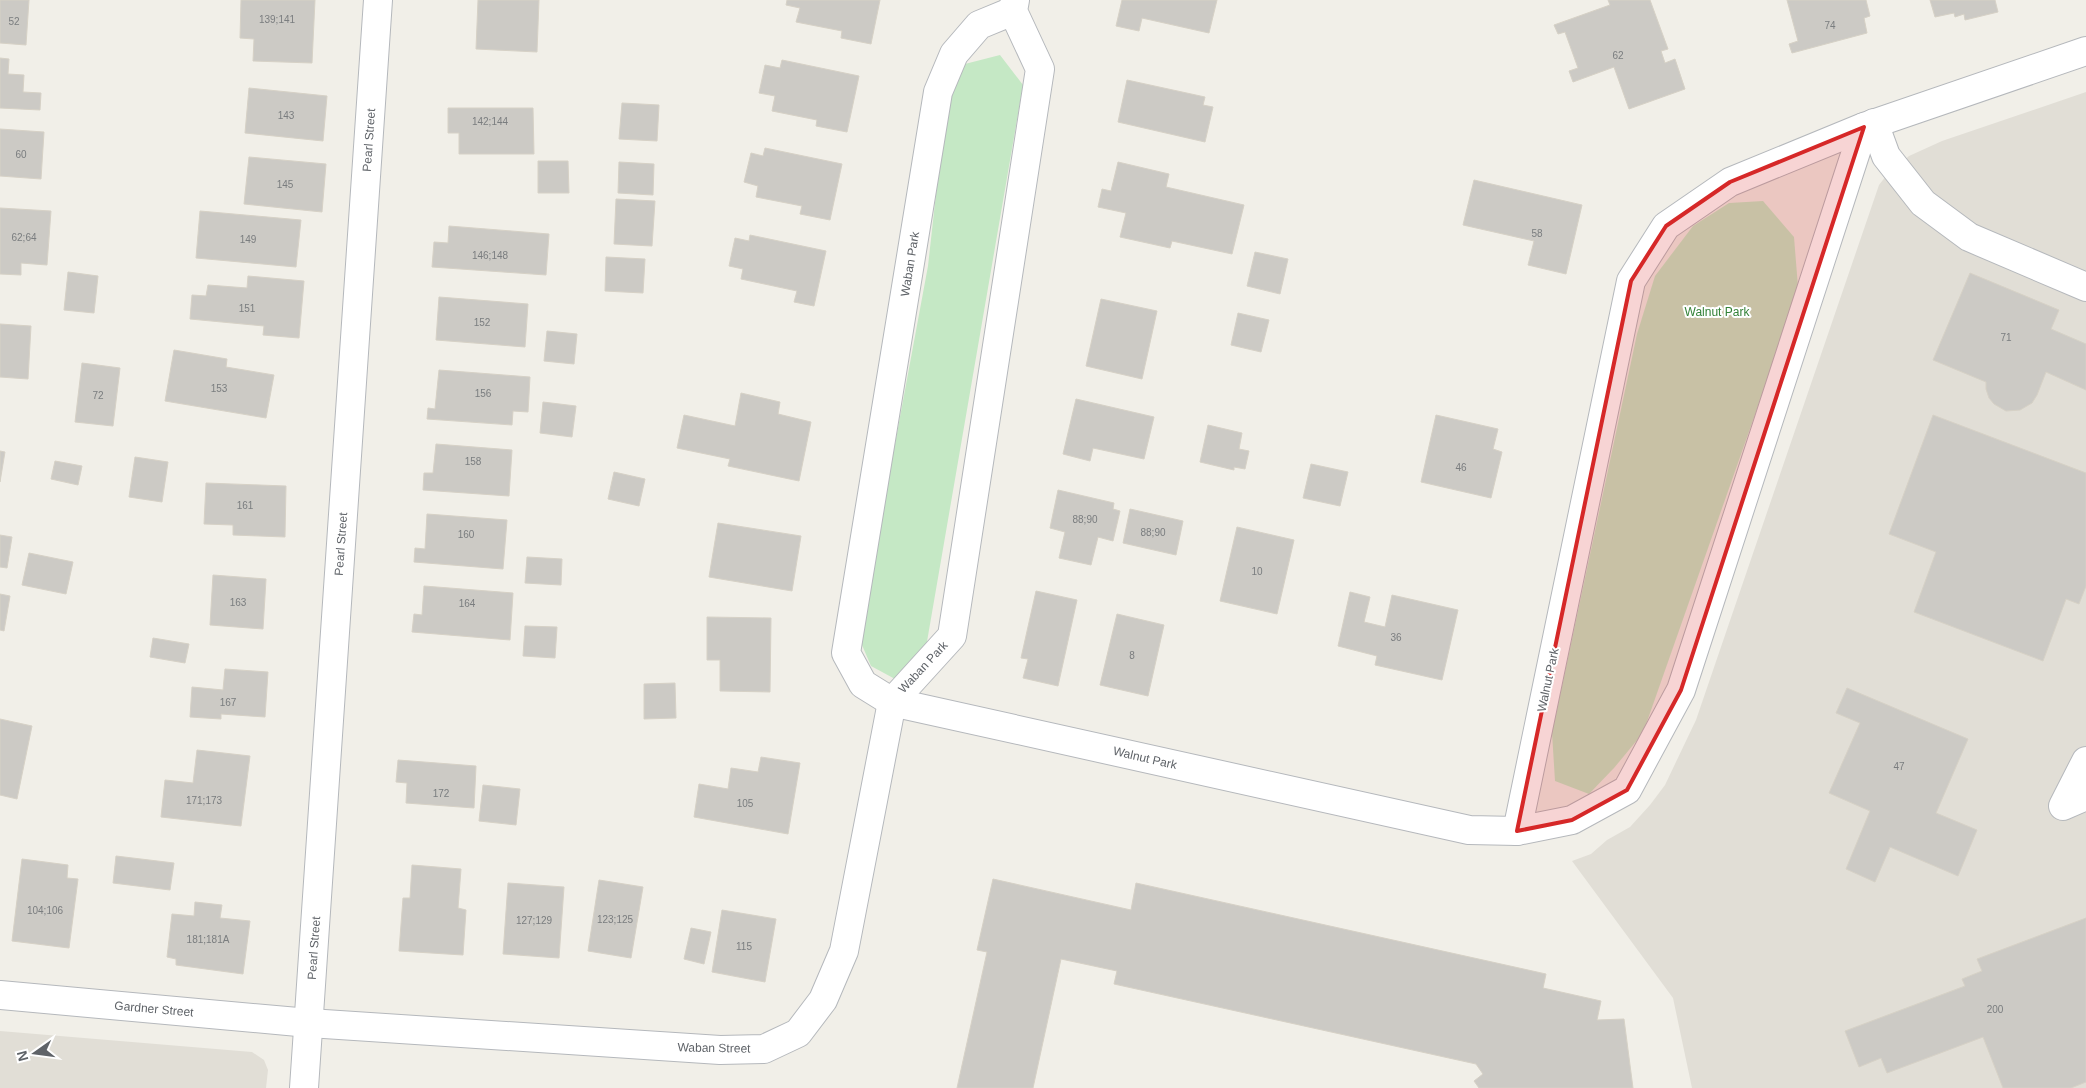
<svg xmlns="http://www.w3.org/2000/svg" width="2086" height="1088" viewBox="0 0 2086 1088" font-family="Arial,sans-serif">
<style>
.education{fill:#e1ded6}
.green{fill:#c5e8c5}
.building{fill:#cccac5;stroke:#d6d1c6}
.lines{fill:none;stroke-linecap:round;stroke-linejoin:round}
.minor-casing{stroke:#b5b8bc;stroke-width:30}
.minor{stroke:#fff;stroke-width:28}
.marked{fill:#d62828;fill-opacity:0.2;stroke:#d62828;stroke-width:4;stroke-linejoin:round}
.labels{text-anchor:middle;stroke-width:4;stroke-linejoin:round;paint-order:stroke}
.number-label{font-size:10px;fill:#7a7d7f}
.street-label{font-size:12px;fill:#5f6368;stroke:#fff}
.park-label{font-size:12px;fill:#348238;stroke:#fff}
</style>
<rect width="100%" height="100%" fill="#f1efe8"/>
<g class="education">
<path d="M 2086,92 L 2086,1088 L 1692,1088 L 1673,998 L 1572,861 L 1591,854 L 1607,840 L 1630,827 L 1650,805 L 1665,785 L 1696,720 L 1879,185 L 1886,176 L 1909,156 L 1942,141 Z"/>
<path d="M 0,1031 L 252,1052 L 264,1060 L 268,1070 L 266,1088 L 0,1088 Z"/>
</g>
<g class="green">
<path d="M 1000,55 L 1023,85 L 924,659 L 895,679 L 871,666 L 859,638 L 928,266 L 947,95 L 961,65 Z"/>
<path d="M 1763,201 L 1794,237 L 1798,287 L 1784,332 L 1643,733 L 1614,768 L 1589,794 L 1555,781 L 1552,733 L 1637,334 L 1655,276 L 1693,226 L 1729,203 Z"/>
</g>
<g class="building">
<path d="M 0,0 L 29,0 L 26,45 L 0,43 Z"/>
<path d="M 241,0 L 315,0 L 312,63 L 253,61 L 254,39 L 240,38 Z"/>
<path d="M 478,0 L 539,0 L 537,52 L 476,49 Z"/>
<path d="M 787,0 L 880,0 L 871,44 L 841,38 L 842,31 L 796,22 L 800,8 L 786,5 Z"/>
<path d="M 1122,0 L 1217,0 L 1209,33 L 1142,18 L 1139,31 L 1116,26 Z"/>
<path d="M 1608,0 L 1650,0 L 1668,49 L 1661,51 L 1665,63 L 1675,59 L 1685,89 L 1629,109 L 1614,67 L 1573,82 L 1569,71 L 1578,68 L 1565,32 L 1558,34 L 1554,25 L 1610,5 Z"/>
<path d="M 1787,0 L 1866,0 L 1870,16 L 1864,18 L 1867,33 L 1792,53 L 1789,44 L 1798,41 Z"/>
<path d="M 1930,0 L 1995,0 L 1998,12 L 1965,20 L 1964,14 L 1955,17 L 1954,13 L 1935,17 Z"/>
<path d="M 0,58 L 9,59 L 8,74 L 24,75 L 23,92 L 41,93 L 40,110 L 0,108 Z"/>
<path d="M 782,60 L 859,76 L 847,132 L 816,126 L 817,120 L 772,111 L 775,96 L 759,93 L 765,65 L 780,68 Z"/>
<path d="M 1127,80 L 1205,97 L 1203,105 L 1213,107 L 1205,142 L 1118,122 Z"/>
<path d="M 249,88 L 327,96 L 323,141 L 245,133 Z"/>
<path d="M 622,103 L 659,105 L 657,141 L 619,139 Z"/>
<path d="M 448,108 L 533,108 L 534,154 L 459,154 L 459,133 L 448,133 Z"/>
<path d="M 0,129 L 44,132 L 41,179 L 0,176 Z"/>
<path d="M 765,148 L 842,164 L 830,220 L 800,214 L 802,206 L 756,197 L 758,186 L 744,182 L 751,153 L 763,156 Z"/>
<path d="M 249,157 L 326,164 L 322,212 L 244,204 Z"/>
<path d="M 538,161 L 568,161 L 569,193 L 538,193 Z"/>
<path d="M 619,162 L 654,164 L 653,195 L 618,193 Z"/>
<path d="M 1118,162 L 1169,174 L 1166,187 L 1244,205 L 1232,254 L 1172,241 L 1170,248 L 1120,237 L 1126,213 L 1098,207 L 1102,189 L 1111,191 Z"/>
<path d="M 1474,180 L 1582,205 L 1566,274 L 1528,265 L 1534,241 L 1463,225 Z"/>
<path d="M 616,199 L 655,201 L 652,246 L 614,244 Z"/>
<path d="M 0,208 L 51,211 L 47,265 L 21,263 L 21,275 L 0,274 Z"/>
<path d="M 200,211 L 301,220 L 296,267 L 196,258 Z"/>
<path d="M 449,226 L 549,234 L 546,275 L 432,267 L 434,242 L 448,243 Z"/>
<path d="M 750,235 L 826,251 L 814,306 L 794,302 L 797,291 L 741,279 L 743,269 L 729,266 L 735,238 L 749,241 Z"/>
<path d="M 1255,252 L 1288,259 L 1280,294 L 1247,286 Z"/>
<path d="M 606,257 L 645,259 L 643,293 L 605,291 Z"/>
<path d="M 68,272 L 98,276 L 94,313 L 64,310 Z"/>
<path d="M 1970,273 L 2059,310 L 2051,329 L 2086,344 L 2086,390 L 2046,372 L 2037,395 L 2032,403 L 2020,410 L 2006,411 L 1994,404 L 1989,398 L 1986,389 L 1986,382 L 1933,360 Z"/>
<path d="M 248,276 L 304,281 L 299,338 L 263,335 L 264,326 L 190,319 L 192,295 L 206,296 L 208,285 L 247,288 Z"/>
<path d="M 439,297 L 528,304 L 525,347 L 436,340 Z"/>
<path d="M 1101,299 L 1157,311 L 1142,379 L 1086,366 Z"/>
<path d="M 1238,313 L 1269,320 L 1261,352 L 1231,345 Z"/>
<path d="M 0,324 L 31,326 L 28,379 L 0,377 Z"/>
<path d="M 547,331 L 577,334 L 574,364 L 544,361 Z"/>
<path d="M 174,350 L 227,359 L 226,367 L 274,375 L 266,418 L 165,401 Z"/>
<path d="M 82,363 L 120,368 L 113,426 L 75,422 Z"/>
<path d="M 439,370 L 530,377 L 528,412 L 513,411 L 512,425 L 427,419 L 428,408 L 435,409 Z"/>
<path d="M 741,393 L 780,402 L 778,414 L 811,422 L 799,481 L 728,466 L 730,459 L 677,448 L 684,415 L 735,426 Z"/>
<path d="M 1076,399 L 1154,417 L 1144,459 L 1093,448 L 1090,461 L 1063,454 Z"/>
<path d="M 543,402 L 576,406 L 572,437 L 540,433 Z"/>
<path d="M 1436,415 L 1498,429 L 1493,449 L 1502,452 L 1491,498 L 1421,482 Z"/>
<path d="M 1933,415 L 2086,473 L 2086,586 L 2079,604 L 2066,599 L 2043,661 L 1914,612 L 1936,552 L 1889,534 Z"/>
<path d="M 1208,425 L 1242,433 L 1239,449 L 1249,451 L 1245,469 L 1234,467 L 1234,470 L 1200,462 Z"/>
<path d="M 436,444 L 512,450 L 509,496 L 423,490 L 424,473 L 433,473 Z"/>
<path d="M 0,451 L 5,452 L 0,482 Z"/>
<path d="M 135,457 L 168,462 L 162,502 L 129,497 Z"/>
<path d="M 55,461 L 82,466 L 78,485 L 51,479 Z"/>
<path d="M 1311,464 L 1348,472 L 1340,506 L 1303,498 Z"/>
<path d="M 614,472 L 645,479 L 639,506 L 608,499 Z"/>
<path d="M 206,483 L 286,486 L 285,537 L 233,535 L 233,525 L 204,524 Z"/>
<path d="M 1058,490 L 1114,503 L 1113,509 L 1120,511 L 1113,541 L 1098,537 L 1091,565 L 1059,558 L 1065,532 L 1050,528 Z"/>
<path d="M 1130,509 L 1183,521 L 1176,555 L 1123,543 Z"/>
<path d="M 427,514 L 507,520 L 503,569 L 414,562 L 415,548 L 425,549 Z"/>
<path d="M 718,523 L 801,536 L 792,591 L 709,577 Z"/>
<path d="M 1237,527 L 1294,540 L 1277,614 L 1220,601 Z"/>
<path d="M 0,535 L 12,537 L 7,568 L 0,567 Z"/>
<path d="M 29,553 L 73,562 L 66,594 L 22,585 Z"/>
<path d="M 527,557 L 562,559 L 561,585 L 525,583 Z"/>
<path d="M 213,575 L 266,579 L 263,629 L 210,625 Z"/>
<path d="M 424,586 L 513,593 L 510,640 L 412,632 L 414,614 L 422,615 Z"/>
<path d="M 1036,591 L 1077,600 L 1058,686 L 1023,678 L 1028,659 L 1021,658 Z"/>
<path d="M 1350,592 L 1370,597 L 1364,622 L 1385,627 L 1392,595 L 1458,610 L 1442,680 L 1375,665 L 1377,656 L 1338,646 Z"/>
<path d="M 0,594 L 10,596 L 4,631 L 0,630 Z"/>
<path d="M 1117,614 L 1164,625 L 1148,696 L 1100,685 Z"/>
<path d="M 707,617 L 771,618 L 770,692 L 720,691 L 720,660 L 707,660 Z"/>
<path d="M 525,626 L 557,627 L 555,658 L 523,656 Z"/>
<path d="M 153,638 L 189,644 L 185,663 L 150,657 Z"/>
<path d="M 225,669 L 268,672 L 265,717 L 221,714 L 221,719 L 190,717 L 192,687 L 223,690 Z"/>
<path d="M 675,683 L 676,718 L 644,719 L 644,684 Z"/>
<path d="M 1847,688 L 1968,739 L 1936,813 L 1977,830 L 1958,876 L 1890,847 L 1875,882 L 1846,869 L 1870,811 L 1829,793 L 1860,723 L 1836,713 Z"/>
<path d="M 0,719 L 32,726 L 17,799 L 0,795 Z"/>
<path d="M 197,750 L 250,756 L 241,826 L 161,817 L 165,780 L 193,783 Z"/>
<path d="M 761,757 L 800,763 L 788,834 L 694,817 L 699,784 L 728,789 L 731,768 L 758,772 Z"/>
<path d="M 398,760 L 476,766 L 474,808 L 406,803 L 407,783 L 396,782 Z"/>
<path d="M 483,785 L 520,789 L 516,825 L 479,821 Z"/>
<path d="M 116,856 L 174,863 L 170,890 L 113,883 Z"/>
<path d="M 22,859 L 68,865 L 67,878 L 78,879 L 69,948 L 12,941 Z"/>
<path d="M 412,865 L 461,869 L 458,908 L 466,910 L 463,955 L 399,951 L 403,898 L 410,898 Z"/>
<path d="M 993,879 L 1131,910 L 1136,883 L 1546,974 L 1543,988 L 1601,1001 L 1597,1020 L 1624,1019 L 1633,1088 L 1479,1088 L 1474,1081 L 1483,1074 L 1476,1064 L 1114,984 L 1117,971 L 1061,959 L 1033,1088 L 957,1088 L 987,952 L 977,950 Z"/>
<path d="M 599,880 L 643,887 L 631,958 L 588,951 Z"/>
<path d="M 508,883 L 564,887 L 559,958 L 503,954 Z"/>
<path d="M 195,902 L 222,905 L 220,918 L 250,921 L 243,974 L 176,965 L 176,959 L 167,957 L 172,914 L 194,916 Z"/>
<path d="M 722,910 L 776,919 L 765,982 L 712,972 Z"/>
<path d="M 2086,918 L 2086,1082 L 2071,1088 L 2003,1088 L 1983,1037 L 1887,1073 L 1881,1058 L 1859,1067 L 1845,1031 L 1965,986 L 1962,979 L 1982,971 L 1977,959 Z"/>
<path d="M 691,928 L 711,932 L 704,964 L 684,959 Z"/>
</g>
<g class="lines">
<g class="minor-casing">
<g id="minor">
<path d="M 1013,11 L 979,25 L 954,54 L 938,92 L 846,653 L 863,684 L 892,702 L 1469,830 L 1517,831 L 1572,820 L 1627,790 L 1681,690 L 1864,127"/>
<path d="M 1874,123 L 1886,156 L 1923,203 L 1969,237 L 2086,287"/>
<path d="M 892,702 L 952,636 L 1040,69 L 1013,11 L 1015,0"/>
<path d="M 2086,761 L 2063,806 L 2086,796"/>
<path d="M 1517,831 L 1631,281 L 1666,226 L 1730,182 L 1864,127 L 2086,51"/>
<path d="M 0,995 L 309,1023 L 720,1050 L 764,1049 L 798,1033 L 823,1000 L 844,951 L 892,702"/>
<path d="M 304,1088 L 378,0"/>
</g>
</g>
<use href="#minor" class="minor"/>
</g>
<path class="marked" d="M 1864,127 L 1681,690 L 1627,790 L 1572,820 L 1517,831 L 1631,281 L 1666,226 L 1730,182 Z"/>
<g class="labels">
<g class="number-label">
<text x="277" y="23">139;141</text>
<text x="14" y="25">52</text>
<text x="1830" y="29">74</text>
<text x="1618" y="59">62</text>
<text x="286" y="119">143</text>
<text x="490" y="125">142;144</text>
<text x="21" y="158">60</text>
<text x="285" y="188">145</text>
<text x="1537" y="237">58</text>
<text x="24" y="241">62;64</text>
<text x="248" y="243">149</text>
<text x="490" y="259">146;148</text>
<text x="247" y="312">151</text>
<text x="482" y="326">152</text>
<text x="2006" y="341">71</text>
<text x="219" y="392">153</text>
<text x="483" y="397">156</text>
<text x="98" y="399">72</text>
<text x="473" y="465">158</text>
<text x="1461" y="471">46</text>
<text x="245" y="509">161</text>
<text x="1085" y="523">88;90</text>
<text x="1153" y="536">88;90</text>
<text x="466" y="538">160</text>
<text x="1257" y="575">10</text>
<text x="238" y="606">163</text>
<text x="467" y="607">164</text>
<text x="1396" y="641">36</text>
<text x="1132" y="659">8</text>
<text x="228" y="706">167</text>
<text x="1899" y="770">47</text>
<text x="441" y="797">172</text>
<text x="204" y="804">171;173</text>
<text x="745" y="807">105</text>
<text x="45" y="914">104;106</text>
<text x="615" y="923">123;125</text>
<text x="534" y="924">127;129</text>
<text x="208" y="943">181;181A</text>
<text x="744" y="950">115</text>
<text x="1995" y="1013">200</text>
</g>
<g class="street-label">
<text transform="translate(369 140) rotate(-86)" y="4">Pearl Street</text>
<text transform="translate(910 264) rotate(-81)" y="4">Waban Park</text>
<text transform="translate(341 544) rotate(-86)" y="4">Pearl Street</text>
<text transform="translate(923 667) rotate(-47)" y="4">Waban Park</text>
<text transform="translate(1548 680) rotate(-78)" y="4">Walnut Park</text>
<text transform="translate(1145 758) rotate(13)" y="4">Walnut Park</text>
<text transform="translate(314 948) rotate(-86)" y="4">Pearl Street</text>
<text transform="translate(154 1009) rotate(5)" y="4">Gardner Street</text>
<text transform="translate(714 1048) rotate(1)" y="4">Waban Street</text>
</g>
<g class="park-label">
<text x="1717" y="316">Walnut Park</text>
</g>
</g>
<g transform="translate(35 1053) rotate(256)" stroke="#ffffff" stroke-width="4" paint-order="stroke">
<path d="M0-4L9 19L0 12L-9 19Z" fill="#5f6368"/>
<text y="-8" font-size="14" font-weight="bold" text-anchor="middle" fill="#5f6368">N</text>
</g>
</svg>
